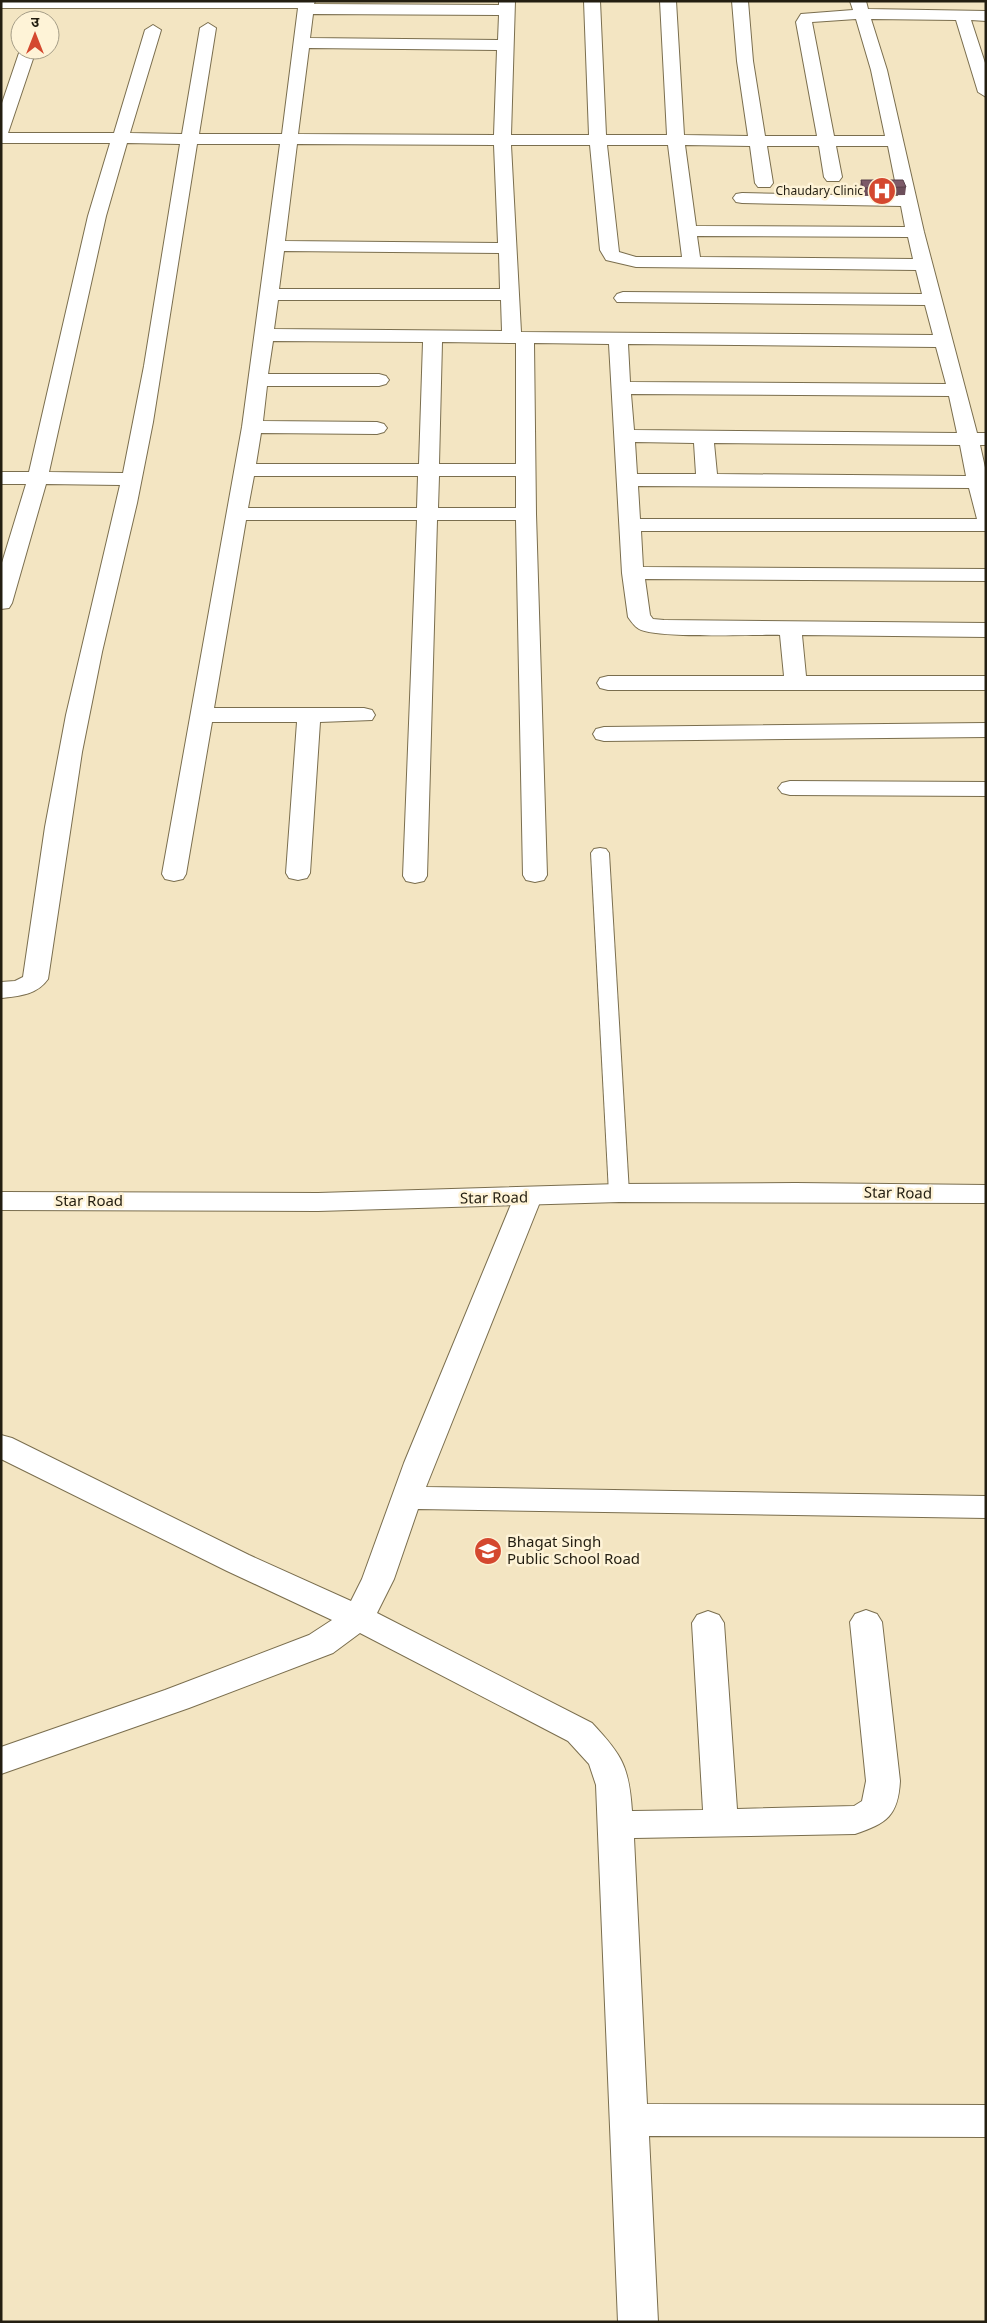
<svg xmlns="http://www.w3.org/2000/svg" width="987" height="2323" viewBox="0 0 987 2323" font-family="'Noto Sans','Noto Sans Devanagari',sans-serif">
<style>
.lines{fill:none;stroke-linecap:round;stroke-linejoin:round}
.service-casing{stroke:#7a6e4e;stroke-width:2}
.minor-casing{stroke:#7a6e4e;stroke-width:2}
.tertiary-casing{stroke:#7a6e4e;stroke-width:2}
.service{fill:#fff;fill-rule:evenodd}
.minor{fill:#fff;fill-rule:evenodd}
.tertiary{fill:#fff;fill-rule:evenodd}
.wall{fill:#6c4e5a}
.building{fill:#7d5b69;stroke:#58404a}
.labels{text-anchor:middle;stroke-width:5;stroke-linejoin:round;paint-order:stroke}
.far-poi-label{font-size:12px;fill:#231e11;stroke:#fef3d7;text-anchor:end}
.street-label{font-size:15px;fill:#231e11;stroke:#fef3d7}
.poi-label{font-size:15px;fill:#231e11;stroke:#fef3d7;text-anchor:start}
</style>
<rect width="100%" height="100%" fill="#f3e5c2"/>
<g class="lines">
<g class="service-casing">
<path id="service" d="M 600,848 L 606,849 L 609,853 L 629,1193 L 626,1198 L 619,1199 L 612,1198 L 609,1193 L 591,853 L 594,849 Z"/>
</g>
<g class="minor-casing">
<g id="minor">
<path d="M 1,1 L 315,1 L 314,4 L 499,5 L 499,1 L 515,1 L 511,135 L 589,135 L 584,1 L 600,1 L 606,135 L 667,135 L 660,1 L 676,1 L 684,135 L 748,136 L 737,61 L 732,1 L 748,1 L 753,61 L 765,136 L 817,136 L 796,22 L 801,14 L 853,10 L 850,1 L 866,1 L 868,9 L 986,11 L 986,21 L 971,20 L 986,66 L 986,97 L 978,92 L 956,20 L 871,19 L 887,70 L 924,232 L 977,433 L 986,433 L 986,445 L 980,445 L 986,472 L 986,531 L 641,531 L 643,567 L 986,569 L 986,581 L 645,579 L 650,615 L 653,619 L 664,620 L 986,623 L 986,637 L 802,635 L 806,676 L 986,676 L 986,690 L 608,690 L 600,688 L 597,683 L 600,678 L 608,676 L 784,676 L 780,635 C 753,634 657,639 639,629 C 634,626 631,621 628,617 L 622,573 L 609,344 L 534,343 L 536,514 L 547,875 L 544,880 L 535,882 L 526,880 L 523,875 L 516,520 L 437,520 L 427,876 L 424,881 L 415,883 L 406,881 L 403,876 L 417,520 L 246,520 L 214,708 L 364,708 L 372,710 L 375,715 L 372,720 L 320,722 L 310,873 L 307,878 L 298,880 L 289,878 L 286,873 L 297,722 L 212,722 L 186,874 L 183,879 L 174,881 L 165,879 L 162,874 L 242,427 L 280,144 L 197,144 L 153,422 L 137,503 L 102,652 L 82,752 L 48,979 C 37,995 19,996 1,998 L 1,982 L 15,981 L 23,977 L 45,827 L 66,715 L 120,485 L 46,484 L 12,603 L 9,608 L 1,609 L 1,566 L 26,484 L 1,484 L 1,472 L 29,472 L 88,216 L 110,143 L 1,143 L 1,106 L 20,50 L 36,50 L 8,133 L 114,133 L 145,30 L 153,25 L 161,30 L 130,133 L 182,134 L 200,28 L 208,23 L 216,28 L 199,134 L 282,134 L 298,8 L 1,8 ZM 313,14 L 499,15 L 498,40 L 310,38 ZM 856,19 L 871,70 L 885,136 L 834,136 L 812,22 ZM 309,48 L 497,50 L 494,135 L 298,134 ZM 127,143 L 180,144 L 144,366 L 123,473 L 49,472 L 106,216 ZM 297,144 L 494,145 L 498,243 L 285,241 ZM 511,145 L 590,145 L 600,250 L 606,260 L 636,267 L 916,270 L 922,294 L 623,292 L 617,294 L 614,298 L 617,302 L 925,305 L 933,335 L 521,332 ZM 607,145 L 668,145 L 682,257 L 636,257 L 619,252 ZM 685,145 L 750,146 L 755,183 L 758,187 L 770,187 L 773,183 L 767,146 L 819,146 L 824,177 L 827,181 L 839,181 L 842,177 L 836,146 L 888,146 L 898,196 L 742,193 L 736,194 L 733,198 L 736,202 L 742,203 L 901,206 L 905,227 L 696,226 ZM 697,236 L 908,237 L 913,259 L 700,257 ZM 284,251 L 499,253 L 500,289 L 279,289 ZM 278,300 L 501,300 L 502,331 L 274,329 ZM 273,341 L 423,342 L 419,464 L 256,464 L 261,433 L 377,434 L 384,432 L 387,428 L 384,424 L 377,422 L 263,421 L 267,386 L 379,386 L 386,384 L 389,380 L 386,376 L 379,374 L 268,374 ZM 442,342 L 516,343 L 516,464 L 439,464 ZM 628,344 L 936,347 L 946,384 L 630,382 ZM 631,394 L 949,396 L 957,433 L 634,430 ZM 635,442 L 694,443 L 696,474 L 637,474 ZM 714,443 L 960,445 L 966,476 L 717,474 ZM 254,476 L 418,476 L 417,508 L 248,508 ZM 439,476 L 516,476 L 516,508 L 438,508 ZM 638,486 L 969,488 L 977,519 L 640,519 Z"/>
<path d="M 986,723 L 986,737 L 604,741 L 596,739 L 593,734 L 596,729 L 604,727 Z"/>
<path d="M 790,781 L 986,782 L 986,796 L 790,795 L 782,793 L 778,788 L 782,783 Z"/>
<path d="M 528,1188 L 538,1191 L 542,1197 L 426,1487 L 986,1496 L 986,1518 L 418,1509 L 394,1579 L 377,1613 L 592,1723 C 622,1755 629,1766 632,1811 L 703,1810 L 692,1623 L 697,1615 L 708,1611 L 719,1615 L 724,1623 L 737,1809 L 854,1806 L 862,1801 L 866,1781 L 850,1622 L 855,1614 L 866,1610 L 877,1614 L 882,1622 L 900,1781 C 898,1816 887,1823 855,1834 L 634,1838 L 647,2104 L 986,2105 L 986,2137 L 649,2136 L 658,2322 L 618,2322 L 596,1785 L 589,1764 L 568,1741 L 360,1633 L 333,1653 L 189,1708 L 1,1774 L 1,1747 L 165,1690 L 309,1635 L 332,1620 L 227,1571 L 1,1459 L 1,1435 L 12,1438 L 249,1555 L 351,1601 L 362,1579 L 404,1463 L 514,1197 L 518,1191 Z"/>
</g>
</g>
<g class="tertiary-casing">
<path id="tertiary" d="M 796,1183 L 986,1185 L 986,1203 L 619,1202 L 318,1211 L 1,1210 L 1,1192 L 318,1193 L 619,1184 Z"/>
</g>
<use href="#service" class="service"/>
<use href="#minor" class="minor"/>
<use href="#tertiary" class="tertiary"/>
</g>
<path class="wall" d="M 861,180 L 906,187 L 905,195 L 863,196 L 860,188 Z"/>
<path class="building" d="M 861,180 L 903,180 L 906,187 L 863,188 Z"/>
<defs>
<g id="hospital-disc" transform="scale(1.4375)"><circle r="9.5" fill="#d4482f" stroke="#fef3d7"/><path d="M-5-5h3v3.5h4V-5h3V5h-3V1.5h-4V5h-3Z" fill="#fff"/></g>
<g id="school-disc" transform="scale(1.4375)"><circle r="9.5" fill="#d4482f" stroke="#fef3d7"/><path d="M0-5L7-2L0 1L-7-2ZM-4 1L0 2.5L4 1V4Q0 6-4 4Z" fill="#fff"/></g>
</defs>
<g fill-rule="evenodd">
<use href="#hospital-disc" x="882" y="191"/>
<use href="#school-disc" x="488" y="1551"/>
</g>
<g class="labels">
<g class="far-poi-label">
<text x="863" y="195">Chaudary Clinic</text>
</g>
<g class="street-label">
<text transform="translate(898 1193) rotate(1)" y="5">Star Road</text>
<text transform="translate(494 1198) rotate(-1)" y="5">Star Road</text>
<text x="89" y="1206">Star Road</text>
</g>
<g class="poi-label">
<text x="507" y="1547">Bhagat Singh<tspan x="507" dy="17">Public School Road</tspan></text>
</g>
</g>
<rect width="987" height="2323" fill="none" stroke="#231e11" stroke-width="5"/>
<g transform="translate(35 35)"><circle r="24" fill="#fef3d7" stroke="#a69e88"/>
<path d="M0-4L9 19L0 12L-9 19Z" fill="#d4482f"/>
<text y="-8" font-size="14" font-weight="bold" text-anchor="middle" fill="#231e11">उ</text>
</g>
</svg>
